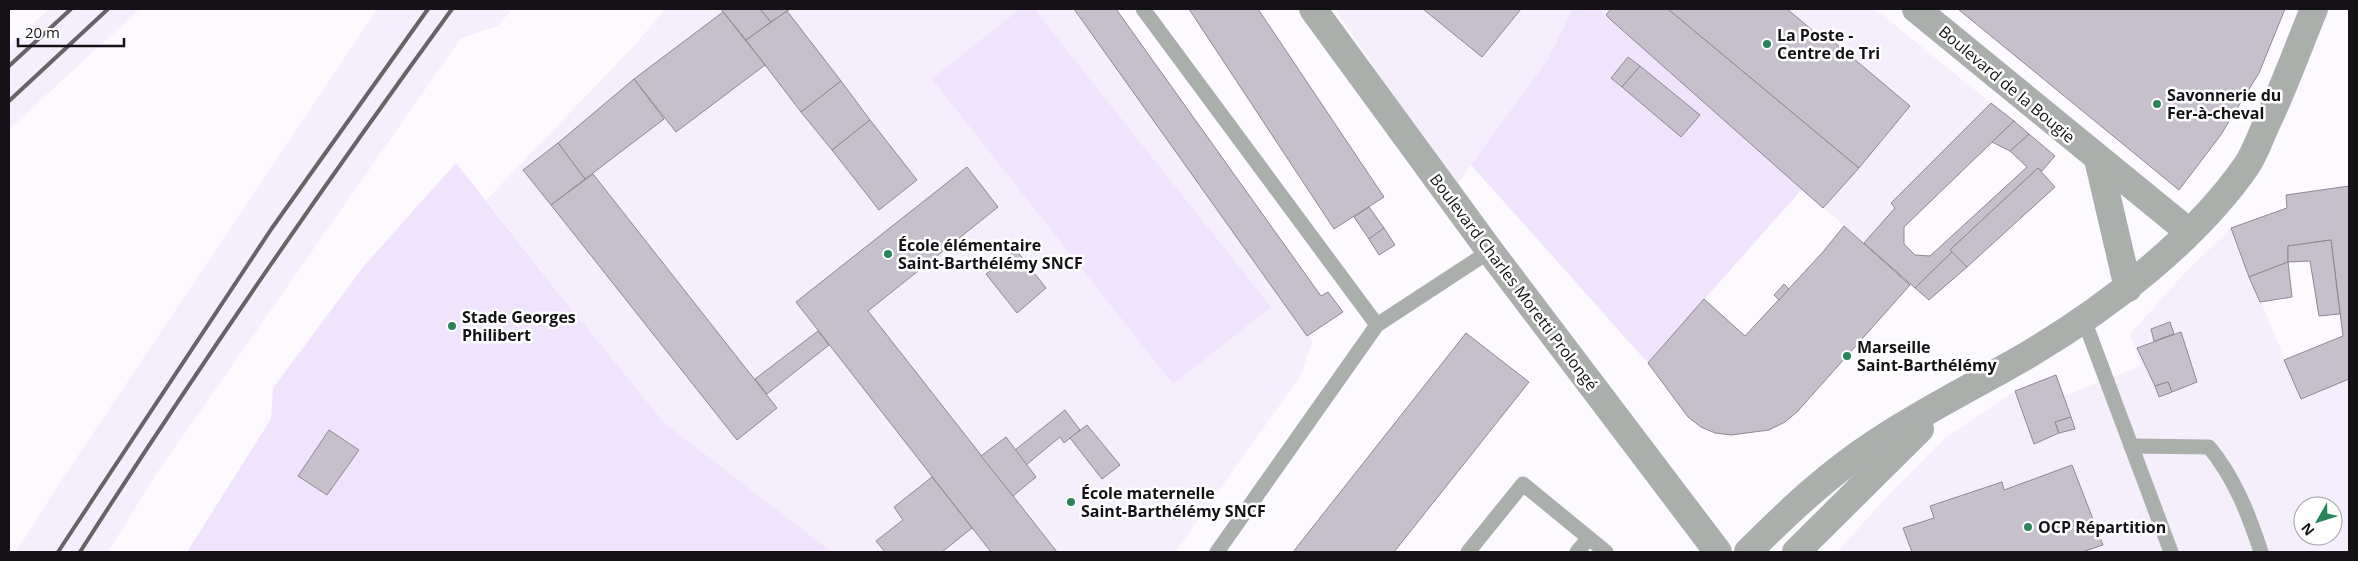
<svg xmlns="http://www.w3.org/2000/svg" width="2358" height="561" viewBox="0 0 2358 561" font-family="'Open Sans',sans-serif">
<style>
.built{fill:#f5eefd;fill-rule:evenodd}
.green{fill:#efe3fd}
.building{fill:#c5c0cb;stroke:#8d8993}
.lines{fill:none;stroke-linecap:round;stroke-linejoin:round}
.service{stroke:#aaafac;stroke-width:15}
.minor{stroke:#aaafac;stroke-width:28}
.tertiary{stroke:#aaafac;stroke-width:28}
.rail{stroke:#666468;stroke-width:4}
.poi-dot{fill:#28845b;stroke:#fff;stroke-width:2}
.labels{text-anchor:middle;stroke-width:5;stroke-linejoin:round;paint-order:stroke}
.poi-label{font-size:16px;font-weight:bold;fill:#141216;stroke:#fff;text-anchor:start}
.street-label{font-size:16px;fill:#141216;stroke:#fff}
</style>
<rect width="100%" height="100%" fill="#fcfaff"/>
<g class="built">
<path d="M 49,9 L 140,9 L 9,129 L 9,46 Z"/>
<path d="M 377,9 L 512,9 L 498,26 L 461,38 L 157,473 L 108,552 L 16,552 L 55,490 Z"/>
<path d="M 665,9 L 1074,9 L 1312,341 L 1302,374 L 1175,552 L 832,552 L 664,423 L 612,361 L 486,200 L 633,47 Z"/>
<path d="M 1335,9 L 1573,9 L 1548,59 L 1455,187 Z"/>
<path d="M 1596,9 L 1875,9 L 1991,103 L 1891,202 L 1895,208 L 1864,243 Z"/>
<path d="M 2231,228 L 2301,399 L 2349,379 L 2349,552 L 1837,552 L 1892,491 L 1945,438 L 2015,391 L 2056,375 L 2064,396 L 2141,366 L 2130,334 L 2182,276 ZM 2303,506 L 2333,506 L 2333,536 L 2303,536 Z"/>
</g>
<g class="green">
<path d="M 1020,9 L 1034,9 L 1271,307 L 1173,384 L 932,79 Z"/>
<path d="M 1573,9 L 1598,9 L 1606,15 L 1802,189 L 1648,363 L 1471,165 L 1548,59 Z"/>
<path d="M 456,163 L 556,290 L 664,423 L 832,552 L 187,552 L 271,419 L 273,388 L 364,266 Z"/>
</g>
<g class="building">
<path d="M 721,9 L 760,9 L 771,22 L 746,40 Z"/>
<path d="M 760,9 L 790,9 L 771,22 Z"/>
<path d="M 1074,9 L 1116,9 L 1321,296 L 1328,292 L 1343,312 L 1307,336 Z"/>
<path d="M 1189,9 L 1258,9 L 1384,197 L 1334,229 Z"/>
<path d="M 1423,9 L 1521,9 L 1482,57 Z"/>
<path d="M 1611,9 L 1668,9 L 1859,168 L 1823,208 L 1611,20 L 1606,15 Z"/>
<path d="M 1668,9 L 1787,9 L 1824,40 L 1828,37 L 1910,106 L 1859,168 Z"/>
<path d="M 1958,9 L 2285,9 L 2259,73 L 2220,136 L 2179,190 Z"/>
<path d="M 787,11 L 841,81 L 801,112 L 746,40 Z"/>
<path d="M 723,12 L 765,65 L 676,132 L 634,79 Z"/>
<path d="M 1628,57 L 1640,66 L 1622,87 L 1611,78 Z"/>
<path d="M 1640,66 L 1700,115 L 1681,137 L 1622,87 Z"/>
<path d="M 634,79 L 664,119 L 585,179 L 558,143 Z"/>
<path d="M 841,81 L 870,120 L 832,150 L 801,112 Z"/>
<path d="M 1991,103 L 2014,121 L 1904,227 L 1904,244 L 1915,255 L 1930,256 L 2027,167 L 2010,151 L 2029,134 L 2055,156 L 2042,171 L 2038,168 L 1950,250 L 1952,252 L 1915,288 L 1864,243 L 1895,208 L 1891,203 Z"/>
<path d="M 870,120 L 917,180 L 879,210 L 832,150 Z"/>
<path d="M 2014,121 L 2029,134 L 2010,151 L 1992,142 Z"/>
<path d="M 558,143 L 585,179 L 551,205 L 523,170 Z"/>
<path d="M 967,167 L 998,207 L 868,311 L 1057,552 L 991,552 L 796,302 Z"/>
<path d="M 2038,168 L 2055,187 L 1967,267 L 1950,250 Z"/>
<path d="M 593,174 L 777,408 L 737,440 L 551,205 Z"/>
<path d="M 2349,186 L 2349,379 L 2301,399 L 2284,360 L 2343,336 L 2331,240 L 2288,246 L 2288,262 L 2249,277 L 2231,228 L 2287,208 L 2286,195 Z"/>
<path d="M 1369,207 L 1384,228 L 1369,239 L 1354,217 Z"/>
<path d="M 1844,226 L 1910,285 L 1797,412 L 1785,422 L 1769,430 L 1731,435 L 1715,433 L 1701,427 L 1688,417 L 1648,363 L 1704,299 L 1745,336 L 1822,253 Z"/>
<path d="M 1384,228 L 1395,245 L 1379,255 L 1369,239 Z"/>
<path d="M 2331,240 L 2340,314 L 2319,316 L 2310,261 L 2288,262 L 2288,246 Z"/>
<path d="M 1016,250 L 1046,288 L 1017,313 L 986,274 Z"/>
<path d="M 1952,252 L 1967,267 L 1929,300 L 1915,288 Z"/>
<path d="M 2288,262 L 2292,297 L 2260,302 L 2249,277 Z"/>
<path d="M 1784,284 L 1789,289 L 1779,300 L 1774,295 Z"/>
<path d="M 2170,322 L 2174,334 L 2154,341 L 2151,329 Z"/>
<path d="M 818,331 L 829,345 L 767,394 L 755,379 Z"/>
<path d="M 2181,332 L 2197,382 L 2172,392 L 2168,382 L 2155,386 L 2137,348 Z"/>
<path d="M 1466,333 L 1529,382 L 1394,552 L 1293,552 Z"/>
<path d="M 2056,375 L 2071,417 L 2055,422 L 2059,433 L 2034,444 L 2015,391 Z"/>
<path d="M 2168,382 L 2172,392 L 2159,397 L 2155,386 Z"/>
<path d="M 1065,410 L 1080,430 L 1064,443 L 1060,437 L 1026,465 L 1015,450 Z"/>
<path d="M 2071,417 L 2075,429 L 2059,433 L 2055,422 Z"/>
<path d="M 1087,425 L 1120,465 L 1102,479 L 1070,438 Z"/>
<path d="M 329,430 L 359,450 L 327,495 L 298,476 Z"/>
<path d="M 1006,437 L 1036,477 L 1013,496 L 981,456 Z"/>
<path d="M 2072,465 L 2103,545 L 2082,552 L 1912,552 L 1903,528 L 1934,518 L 1930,506 L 2002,482 L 2004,490 Z"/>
<path d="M 932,477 L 972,528 L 942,552 L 885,552 L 876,541 L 903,520 L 894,507 Z"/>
</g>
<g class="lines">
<g class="service">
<path d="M 1143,9 L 1377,325"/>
<path d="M 2084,320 L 2171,552"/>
<path d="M 2131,446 L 2209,447 C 2234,477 2249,515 2261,552"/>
<path d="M 1217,552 L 1377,325 L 1490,251"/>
<path d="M 1468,552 L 1523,484 L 1606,552"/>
<path d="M 1577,552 L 1589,538"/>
</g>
<g class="minor">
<path d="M 1313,9 L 1490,251 L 1718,552"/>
<path d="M 1916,9 L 2189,232"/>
<path d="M 2098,159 L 2128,288"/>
</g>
<g class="tertiary">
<path d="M 1748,552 C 1788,512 1829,473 1877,442 C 1926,409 1980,383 2031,353 C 2108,307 2196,239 2247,165 C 2255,153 2260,138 2266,125 C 2284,87 2298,48 2314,9"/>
<path d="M 1796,552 L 1920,429"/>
</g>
<g class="rail">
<path d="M 9,66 L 71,9"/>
<path d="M 9,101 L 108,9"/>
<path d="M 58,552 L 272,228 L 428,9"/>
<path d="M 80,552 C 198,367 323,186 452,9"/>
</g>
</g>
<g class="poi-dot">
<circle cx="1767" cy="44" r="5"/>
<circle cx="2157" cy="104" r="5"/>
<circle cx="888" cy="254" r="5"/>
<circle cx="452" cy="326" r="5"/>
<circle cx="1847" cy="356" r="5"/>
<circle cx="1071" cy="502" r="5"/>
<circle cx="2028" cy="527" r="5"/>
</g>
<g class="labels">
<g class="poi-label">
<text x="1777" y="41">La Poste -<tspan x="1777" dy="18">Centre de Tri</tspan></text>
<text x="2167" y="101">Savonnerie du<tspan x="2167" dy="18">Fer-à-cheval</tspan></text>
<text x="898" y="251">École élémentaire<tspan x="898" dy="18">Saint-Barthélémy SNCF</tspan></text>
<text x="462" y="323">Stade Georges<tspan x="462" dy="18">Philibert</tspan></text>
<text x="1857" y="353">Marseille<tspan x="1857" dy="18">Saint-Barthélémy</tspan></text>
<text x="1081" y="499">École maternelle<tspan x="1081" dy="18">Saint-Barthélémy SNCF</tspan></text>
<text x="2038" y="533">OCP Répartition</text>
</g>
<g class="street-label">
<text transform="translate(2007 84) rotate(40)" y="6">Boulevard de la Bougie</text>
<text transform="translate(1514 282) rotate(53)" y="6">Boulevard Charles Moretti Prolongé</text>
</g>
</g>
<rect width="2358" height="561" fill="none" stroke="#141216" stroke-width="20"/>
<g transform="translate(2318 521) rotate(231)"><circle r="24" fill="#ffffff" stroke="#a1a0a2"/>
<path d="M0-4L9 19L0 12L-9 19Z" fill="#28845b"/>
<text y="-8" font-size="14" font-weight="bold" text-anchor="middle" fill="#141216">N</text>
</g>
<path d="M18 38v8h106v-8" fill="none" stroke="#141216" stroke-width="2.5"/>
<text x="25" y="38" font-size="15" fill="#141216" stroke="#ffffff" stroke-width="4" paint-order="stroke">20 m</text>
</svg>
